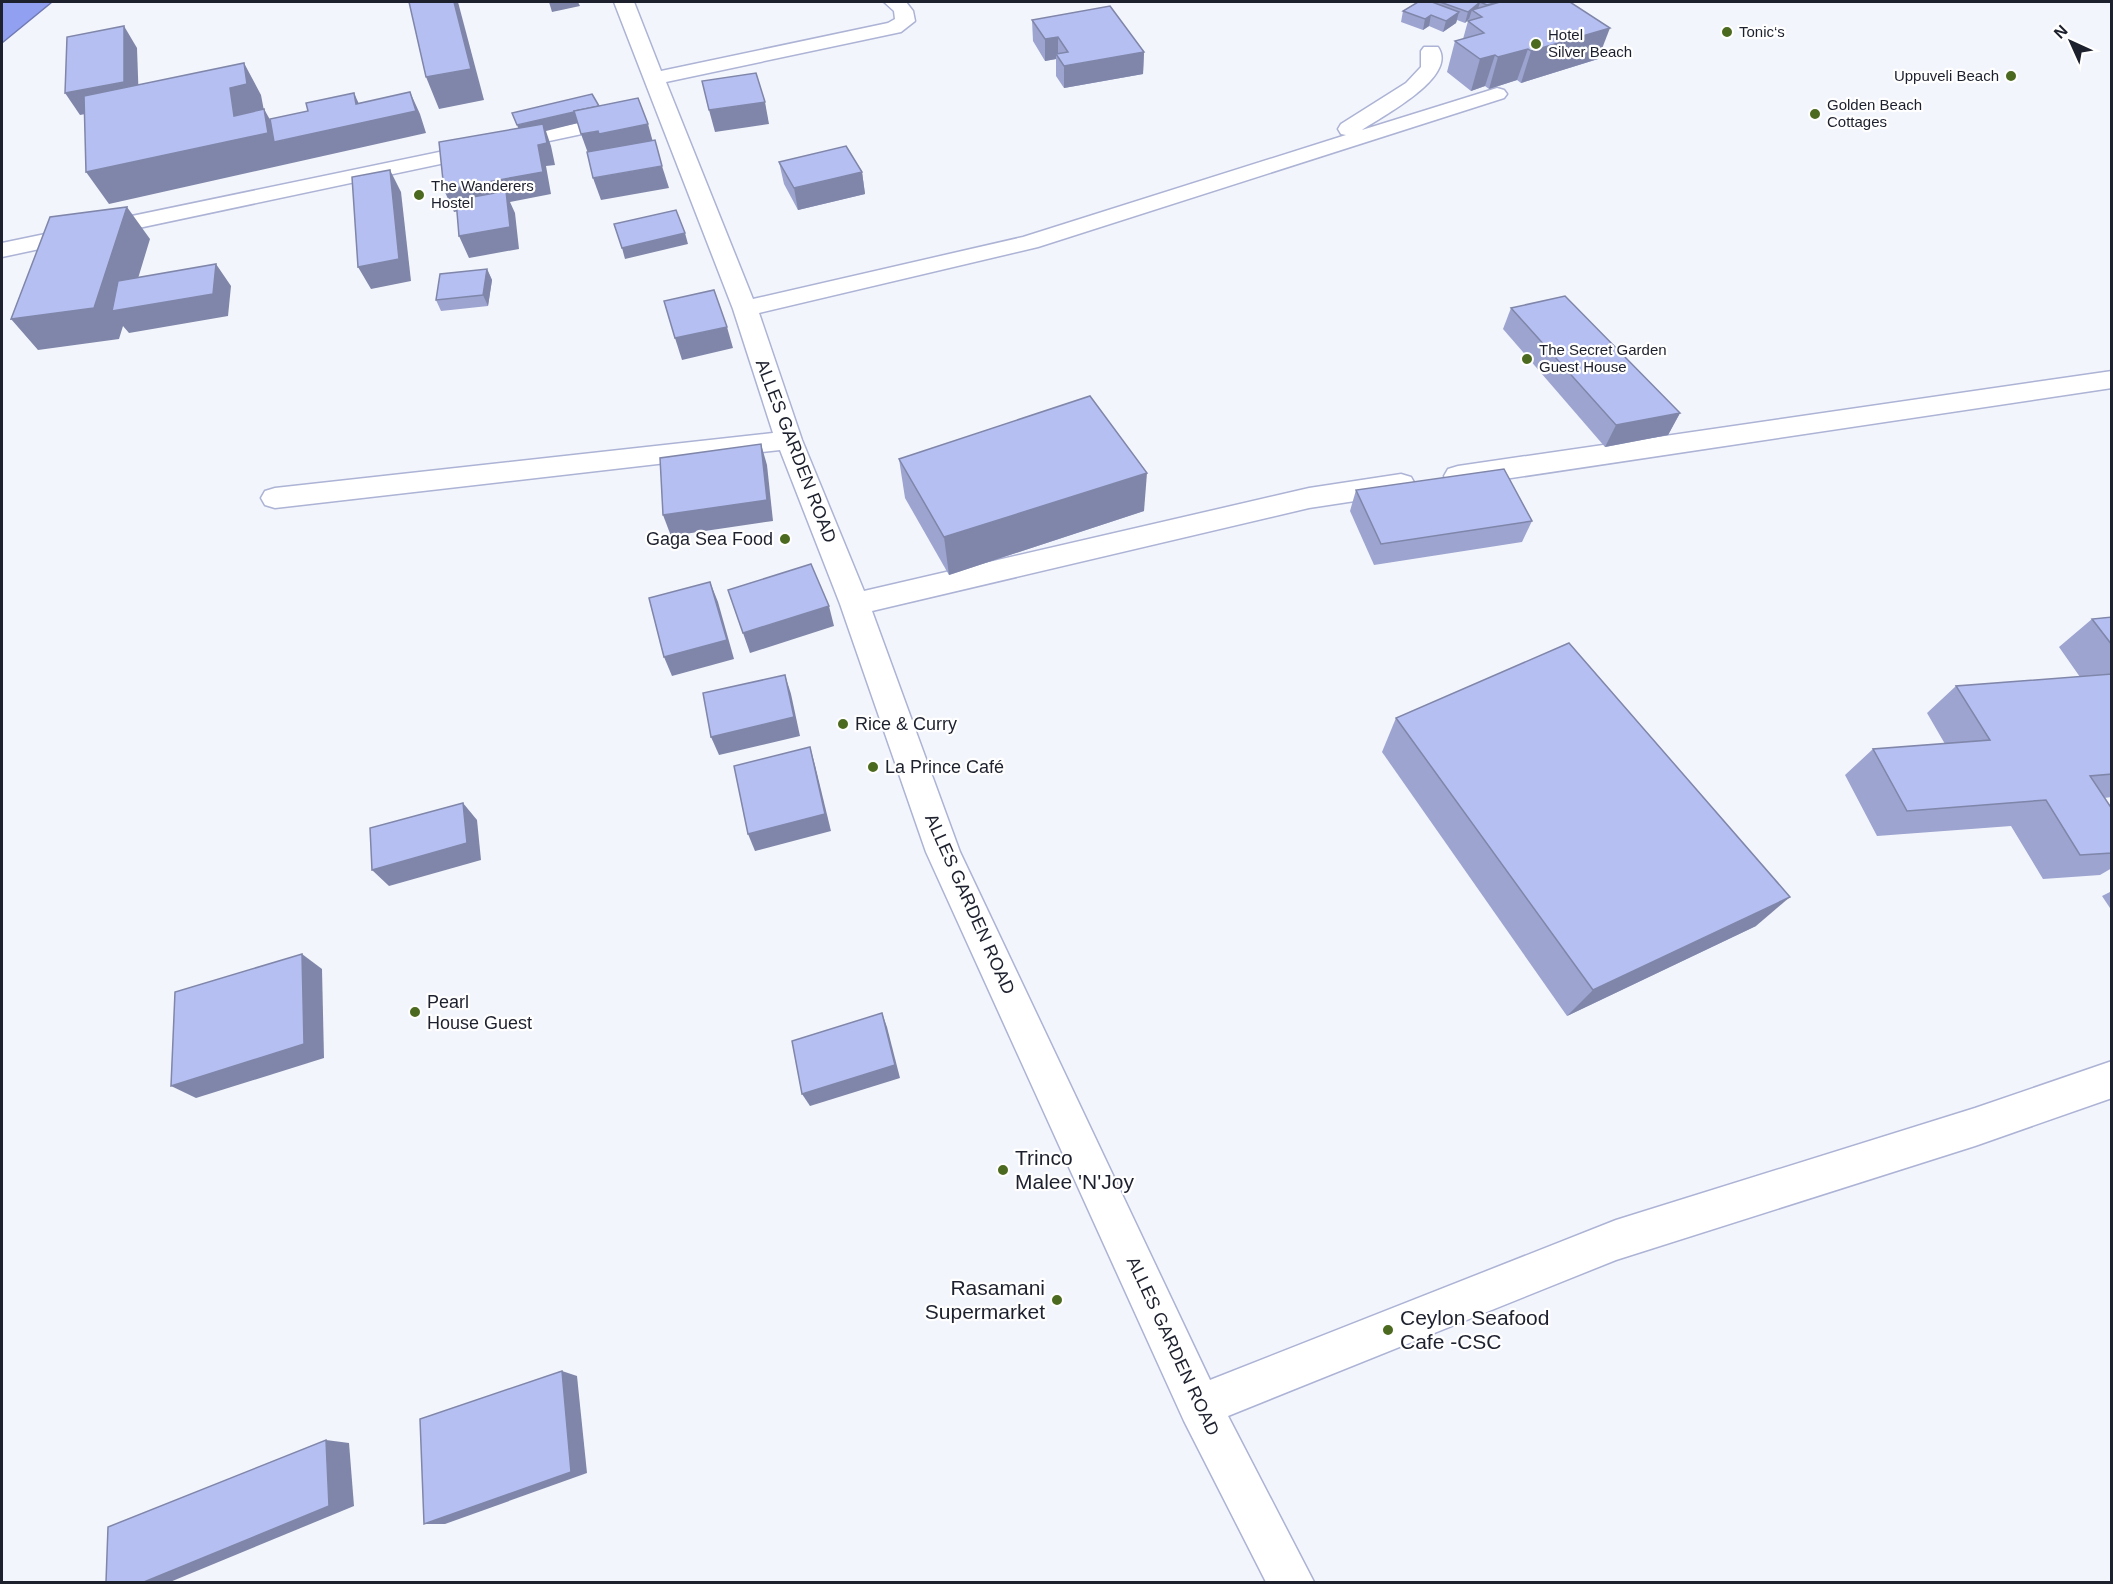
<svg xmlns="http://www.w3.org/2000/svg" width="2113" height="1584" viewBox="0 0 2113 1584" font-family="Helvetica,sans-serif">
<style>
.water{fill:#92a0f1;stroke:#6f7ab6;stroke-width:1.5}
.lines{fill:none;stroke-linecap:round;stroke-linejoin:round}
.minor-casing{stroke:#acb3d5;stroke-width:3}
.minor{fill:#fff;fill-rule:evenodd}
.wall{fill:#9ca4cf}
.shaded-wall{fill:#7f86a9}
.building{fill:#b5bff1;stroke:#7f86a9;stroke-width:1.5}
.poi-dot{fill:#4c6a1f;stroke:#fff;stroke-width:2}
.labels{text-anchor:middle;stroke-width:4.5;stroke-linejoin:round;paint-order:stroke}
.far-poi-label{font-size:15px;fill:#1d202d;stroke:#fff;text-anchor:start}
.street-label{font-size:18px;fill:#1d202d;stroke:#fff}
.poi-label{font-size:18px;fill:#1d202d;stroke:#fff;text-anchor:start}
.near-poi-label{font-size:21px;fill:#1d202d;stroke:#fff;text-anchor:start}
</style>
<rect width="100%" height="100%" fill="#f3f5fc"/>
<path class="water" d="M 2,2 L 52,2 L 2,43 Z"/>
<g class="lines">
<g class="minor-casing">
<g id="minor">
<path d="M 614,2 L 634,2 L 661,71 L 888,23 L 895,19 L 894,11 L 884,2 L 906,2 L 913,11 L 915,21 L 901,32 L 666,82 L 753,299 L 1023,237 L 1346,135 L 1341,134 L 1338,129 L 1341,124 L 1406,83 L 1421,67 L 1421,51 L 1424,47 L 1438,47 C 1459,77 1382,116 1362,130 L 1497,88 L 1504,90 L 1507,94 L 1504,98 L 1038,247 L 759,313 L 802,440 L 864,591 L 1309,488 L 1401,474 L 1411,477 L 1415,484 L 1411,491 L 1401,494 L 1309,508 L 872,611 L 960,852 L 1210,1380 L 1616,1220 L 1975,1108 L 2112,1061 L 2112,1098 L 1975,1146 L 1616,1260 L 1228,1416 L 1314,1582 L 1266,1582 L 1184,1421 L 926,852 L 840,604 L 780,450 L 275,508 L 265,505 L 261,498 L 265,491 L 275,488 L 773,433 L 733,309 Z"/>
<path d="M 622,114 L 629,116 L 633,120 L 629,124 L 2,257 L 2,243 Z"/>
<path d="M 2112,371 L 2112,388 L 1458,486 L 1448,483 L 1444,476 L 1448,469 L 1458,466 Z"/>
</g>
</g>
<use href="#minor" class="minor"/>
</g>
<g class="wall">
<path d="M 1418,2 L 1570,2 L 1598,59 L 1521,83 L 1517,80 L 1489,89 L 1485,86 L 1471,91 L 1447,72 L 1455,41 L 1463,39 L 1468,21 L 1469,19 L 1465,23 L 1457,20 L 1456,23 L 1443,32 L 1429,26 L 1423,30 L 1401,22 L 1403,11 Z"/>
<path d="M 1032,20 L 1144,52 L 1143,74 L 1064,88 L 1056,76 L 1056,59 L 1045,61 L 1033,41 Z"/>
<path d="M 779,162 L 862,172 L 865,194 L 798,210 L 784,184 Z"/>
<path d="M 487,269 L 492,280 L 488,306 L 441,311 L 436,300 Z"/>
<path d="M 1511,308 L 1680,413 L 1668,435 L 1605,447 L 1503,329 Z"/>
<path d="M 899,459 L 1144,511 L 949,575 L 905,498 Z"/>
<path d="M 1356,490 L 1532,521 L 1522,542 L 1374,565 L 1350,511 Z"/>
<path d="M 2112,617 L 2112,797 L 2104,798 L 2112,809 L 2112,868 L 2100,875 L 2043,879 L 2011,826 L 1877,836 L 1845,775 L 1873,749 L 1945,744 L 1927,713 L 1956,686 L 2080,677 L 2059,647 L 2092,619 Z"/>
<path d="M 1396,718 L 1756,926 L 1567,1016 L 1382,752 Z"/>
<path d="M 2112,891 L 2112,911 L 2102,896 Z"/>
</g>
<g class="shaded-wall">
<path d="M 454,2 L 458,2 L 484,100 L 439,109 L 426,77 Z"/>
<path d="M 549,2 L 578,2 L 580,6 L 552,12 Z"/>
<path d="M 1480,2 L 1477,13 L 1472,10 L 1469,19 L 1465,23 L 1468,12 Z"/>
<path d="M 1459,12 L 1456,23 L 1443,32 L 1446,21 Z"/>
<path d="M 1431,15 L 1429,26 L 1423,30 L 1425,19 Z"/>
<path d="M 124,26 L 137,48 L 139,104 L 80,115 L 65,93 Z"/>
<path d="M 1610,28 L 1598,59 L 1521,83 L 1531,51 Z"/>
<path d="M 1058,37 L 1058,57 L 1056,54 L 1056,59 L 1045,61 L 1045,39 Z"/>
<path d="M 1528,49 L 1517,80 L 1489,89 L 1498,57 Z"/>
<path d="M 1144,52 L 1143,74 L 1064,88 L 1064,66 Z"/>
<path d="M 1495,55 L 1485,86 L 1471,91 L 1480,59 Z"/>
<path d="M 244,63 L 261,95 L 265,116 L 264,109 L 282,141 L 356,104 L 354,93 L 364,115 L 410,92 L 420,114 L 426,133 L 109,204 L 86,172 L 234,116 L 230,88 Z"/>
<path d="M 765,102 L 769,124 L 715,132 L 709,110 Z"/>
<path d="M 599,106 L 602,117 L 546,131 L 551,146 L 555,165 L 546,166 L 551,194 L 510,202 L 515,213 L 519,249 L 469,258 L 459,236 L 507,202 L 454,212 L 444,190 L 522,137 L 517,125 Z"/>
<path d="M 648,124 L 654,146 L 589,156 L 581,134 Z"/>
<path d="M 662,166 L 669,188 L 601,200 L 593,178 Z"/>
<path d="M 390,170 L 401,192 L 411,281 L 371,289 L 358,267 Z"/>
<path d="M 862,172 L 865,194 L 798,210 L 794,188 Z"/>
<path d="M 127,207 L 150,239 L 129,308 L 216,264 L 231,286 L 228,316 L 129,333 L 123,326 L 119,339 L 38,350 L 11,319 Z"/>
<path d="M 685,233 L 688,244 L 625,259 L 622,248 Z"/>
<path d="M 487,269 L 492,280 L 488,306 L 483,295 Z"/>
<path d="M 727,327 L 733,348 L 682,360 L 675,338 Z"/>
<path d="M 1680,413 L 1668,435 L 1605,447 L 1616,425 Z"/>
<path d="M 761,444 L 767,465 L 773,521 L 671,536 L 663,515 Z"/>
<path d="M 1147,473 L 1144,511 L 949,575 L 944,537 Z"/>
<path d="M 710,582 L 718,602 L 734,659 L 672,676 L 664,657 Z"/>
<path d="M 829,606 L 834,626 L 750,653 L 743,633 Z"/>
<path d="M 785,675 L 791,694 L 800,736 L 719,755 L 711,737 Z"/>
<path d="M 810,747 L 815,765 L 831,831 L 755,851 L 748,834 Z"/>
<path d="M 463,803 L 477,820 L 481,860 L 389,886 L 372,870 Z"/>
<path d="M 1790,897 L 1756,926 L 1567,1016 L 1593,990 Z"/>
<path d="M 302,954 L 322,969 L 324,1058 L 196,1098 L 171,1086 Z"/>
<path d="M 882,1013 L 887,1027 L 900,1078 L 810,1106 L 802,1094 Z"/>
<path d="M 562,1371 L 577,1376 L 587,1473 L 445,1524 L 424,1524 Z"/>
<path d="M 326,1440 L 349,1443 L 354,1506 L 170,1582 L 144,1582 Z"/>
</g>
<g class="building">
<path d="M 409,2 L 454,2 L 471,69 L 426,77 Z"/>
<path d="M 1418,2 L 1432,2 L 1459,12 L 1446,21 L 1431,15 L 1425,19 L 1403,11 Z"/>
<path d="M 1440,2 L 1498,2 L 1487,5 L 1480,2 L 1468,12 Z"/>
<path d="M 1500,2 L 1570,2 L 1610,28 L 1531,51 L 1528,49 L 1498,57 L 1495,55 L 1480,59 L 1455,41 L 1484,33 L 1468,21 L 1482,17 L 1472,10 Z"/>
<path d="M 1110,6 L 1144,52 L 1064,66 L 1056,54 L 1068,52 L 1058,37 L 1045,39 L 1032,20 Z"/>
<path d="M 124,26 L 124,82 L 65,93 L 67,37 Z"/>
<path d="M 244,63 L 247,84 L 230,88 L 234,116 L 264,109 L 268,133 L 86,172 L 84,96 Z"/>
<path d="M 756,73 L 765,102 L 709,110 L 702,81 Z"/>
<path d="M 410,92 L 416,111 L 274,142 L 270,119 L 308,111 L 306,103 L 354,93 L 356,104 Z"/>
<path d="M 592,94 L 599,106 L 574,111 L 574,112 L 517,125 L 512,113 Z"/>
<path d="M 638,98 L 648,124 L 599,134 L 598,131 L 581,134 L 574,111 Z"/>
<path d="M 543,124 L 547,143 L 538,145 L 543,172 L 444,190 L 439,142 Z"/>
<path d="M 655,140 L 662,166 L 593,178 L 587,152 Z"/>
<path d="M 846,146 L 862,172 L 794,188 L 779,162 Z"/>
<path d="M 390,170 L 399,259 L 358,267 L 352,177 Z"/>
<path d="M 506,191 L 510,227 L 459,236 L 456,200 Z"/>
<path d="M 127,207 L 94,308 L 11,319 L 50,217 Z"/>
<path d="M 676,210 L 685,233 L 622,248 L 614,224 Z"/>
<path d="M 216,264 L 213,294 L 112,311 L 118,281 Z"/>
<path d="M 487,269 L 483,295 L 436,300 L 440,274 Z"/>
<path d="M 714,290 L 727,327 L 675,338 L 664,301 Z"/>
<path d="M 1565,296 L 1680,413 L 1616,425 L 1511,308 Z"/>
<path d="M 1090,396 L 1147,473 L 944,537 L 899,459 Z"/>
<path d="M 761,444 L 767,500 L 663,515 L 660,458 Z"/>
<path d="M 1504,469 L 1532,521 L 1381,544 L 1356,490 Z"/>
<path d="M 811,564 L 829,606 L 743,633 L 728,590 Z"/>
<path d="M 710,582 L 727,640 L 664,657 L 649,598 Z"/>
<path d="M 2112,617 L 2112,645 L 2092,619 Z"/>
<path d="M 1569,643 L 1790,897 L 1593,990 L 1396,718 Z"/>
<path d="M 2112,674 L 2112,774 L 2090,776 L 2112,809 L 2112,853 L 2080,855 L 2046,800 L 1907,811 L 1873,749 L 1990,740 L 1956,686 Z"/>
<path d="M 785,675 L 794,717 L 711,737 L 703,693 Z"/>
<path d="M 810,747 L 825,814 L 748,834 L 734,766 Z"/>
<path d="M 463,803 L 467,843 L 372,870 L 370,828 Z"/>
<path d="M 302,954 L 304,1044 L 171,1086 L 175,992 Z"/>
<path d="M 882,1013 L 895,1065 L 802,1094 L 792,1041 Z"/>
<path d="M 562,1371 L 571,1472 L 424,1524 L 420,1419 Z"/>
<path d="M 326,1440 L 329,1506 L 144,1582 L 106,1582 L 108,1527 Z"/>
</g>
<g class="poi-dot">
<circle cx="1727" cy="32" r="6"/>
<circle cx="1536" cy="44" r="6"/>
<circle cx="2011" cy="76" r="6"/>
<circle cx="1815" cy="114" r="6"/>
<circle cx="419" cy="195" r="6"/>
<circle cx="1527" cy="359" r="6"/>
<circle cx="785" cy="539" r="6"/>
<circle cx="843" cy="724" r="6"/>
<circle cx="873" cy="767" r="6"/>
<circle cx="415" cy="1012" r="6"/>
<circle cx="1003" cy="1170" r="6"/>
<circle cx="1057" cy="1300" r="6"/>
<circle cx="1388" cy="1330" r="6"/>
</g>
<g class="labels">
<g class="far-poi-label">
<text x="1739" y="37">Tonic‘s</text>
<text x="1548" y="40">Hotel<tspan x="1548" dy="17">Silver Beach</tspan></text>
<text x="1999" y="81" text-anchor="end">Uppuveli Beach</text>
<text x="1827" y="110">Golden Beach<tspan x="1827" dy="17">Cottages</tspan></text>
<text x="431" y="191">The Wanderers<tspan x="431" dy="17">Hostel</tspan></text>
<text x="1539" y="355">The Secret Garden<tspan x="1539" dy="17">Guest House</tspan></text>
</g>
<g class="street-label">
<text transform="translate(796 451) rotate(69)" y="6">ALLES GARDEN ROAD</text>
<text transform="translate(970 904) rotate(66)" y="6">ALLES GARDEN ROAD</text>
<text transform="translate(1173 1346) rotate(65)" y="6">ALLES GARDEN ROAD</text>
</g>
<g class="poi-label">
<text x="773" y="545" text-anchor="end">Gaga Sea Food</text>
<text x="855" y="730">Rice &amp; Curry</text>
<text x="885" y="773">La Prince Café</text>
<text x="427" y="1008">Pearl<tspan x="427" dy="21">House Guest</tspan></text>
</g>
<g class="near-poi-label">
<text x="1015" y="1165">Trinco<tspan x="1015" dy="24">Malee 'N'Joy</tspan></text>
<text x="1045" y="1295" text-anchor="end">Rasamani<tspan x="1045" dy="24">Supermarket</tspan></text>
<text x="1400" y="1325">Ceylon Seafood<tspan x="1400" dy="24">Cafe -CSC</tspan></text>
</g>
</g>
<rect width="2113" height="1584" fill="none" stroke="#1d202d" stroke-width="6"/>
<g transform="translate(2071 42) rotate(315)" stroke="#ffffff" stroke-width="4.5" paint-order="stroke">
<path d="M0-4.5L10 22L0 15L-10 22Z" fill="#1d202d"/>
<text y="-9" font-size="16" font-weight="bold" text-anchor="middle" fill="#1d202d">N</text>
</g>
</svg>
